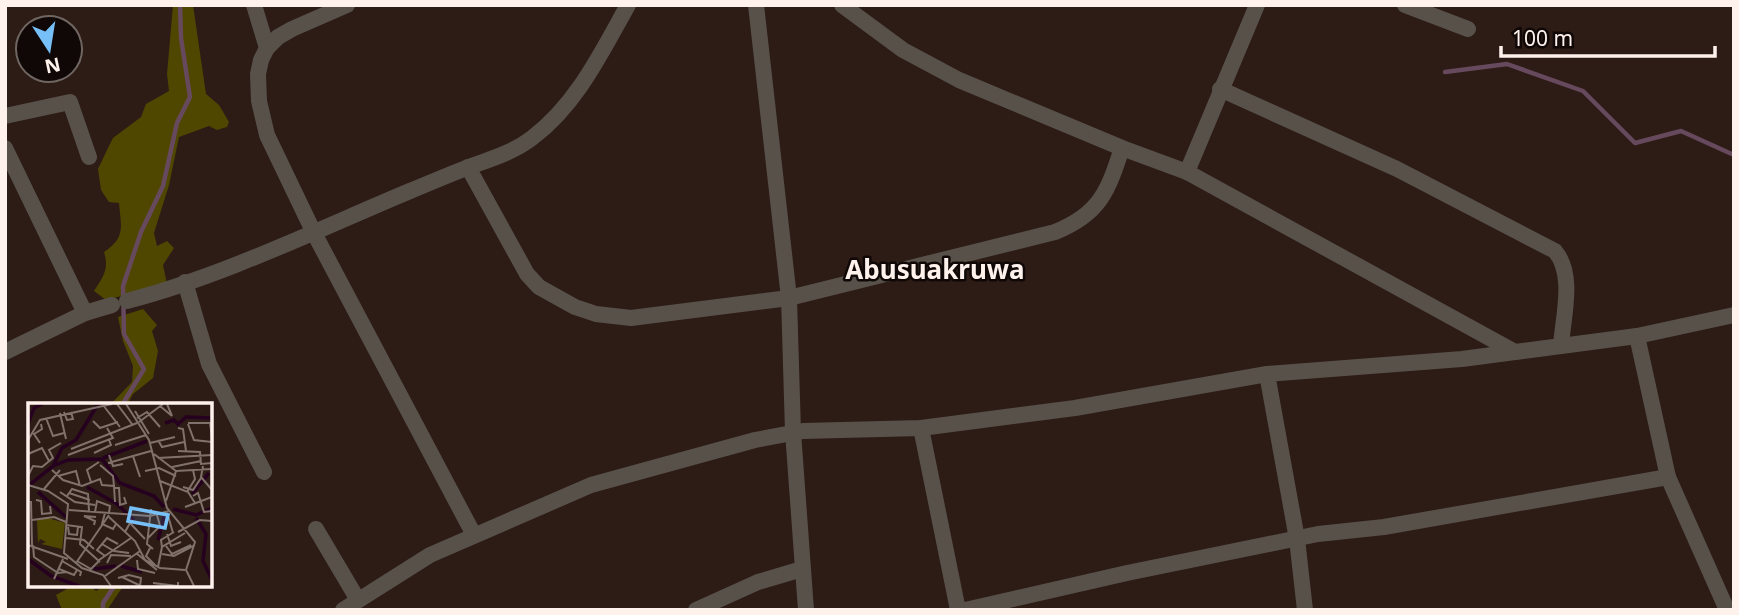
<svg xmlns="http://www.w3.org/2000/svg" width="1739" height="615" viewBox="0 0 1739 615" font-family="'Noto Sans',sans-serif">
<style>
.green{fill:#4f4700}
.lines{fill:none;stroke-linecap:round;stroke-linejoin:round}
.stream{stroke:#67495d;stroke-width:4.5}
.minor{stroke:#57514a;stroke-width:16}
.labels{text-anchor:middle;stroke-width:5;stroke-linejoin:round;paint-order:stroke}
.district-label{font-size:26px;font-weight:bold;fill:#fff2ed;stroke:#0f0806}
.inset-river{fill:none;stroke:#26001f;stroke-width:3.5}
.inset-road{fill:none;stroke:#81716b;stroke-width:2}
.view{fill:#77bff7;fill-opacity:0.15;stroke:#77bff7;stroke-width:3.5}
.inset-edge{fill:none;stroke:#fff2ed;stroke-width:3.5}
</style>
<rect width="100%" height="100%" fill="#2d1b15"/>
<g class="green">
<path d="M 173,5 L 193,5 L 206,94 L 219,105 L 229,122 L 227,127 L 217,130 L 209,126 L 179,137 L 169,185 L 154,233 L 157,246 L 167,241 L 174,248 L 163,265 L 167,284 L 106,300 L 94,291 C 104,276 109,269 104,252 C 126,237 121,227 119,203 L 109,202 L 101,190 L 98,169 L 107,150 L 113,138 L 141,117 L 146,104 L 169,91 L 167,74 Z"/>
<path d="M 143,309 L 157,325 L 152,331 L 158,351 L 153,378 L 133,394 L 127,405 L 110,405 L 132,382 L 133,366 L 123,341 L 118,317 Z"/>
<path d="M 74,585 L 90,585 L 96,591 L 105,585 L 124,585 L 107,610 L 62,610 L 56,595 Z"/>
</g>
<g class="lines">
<g class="stream">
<path d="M 1445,72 L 1507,64 L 1583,91 L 1635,143 L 1681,131 L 1734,155"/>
<path d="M 122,405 L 144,369 L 124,334 L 123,286 L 141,232 L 163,186 L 177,123 L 190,97 L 181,38 L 180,5"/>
<path d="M 103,610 L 103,603 L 115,585"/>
</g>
<g class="minor">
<path d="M 254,5 L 267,48"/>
<path d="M 347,5 L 292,29 L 278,37 L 267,48 L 261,60 L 258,74 L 259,101 L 267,135 L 314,233 L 474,535"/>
<path d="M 756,5 L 789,298 L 793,432 L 806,610"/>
<path d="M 842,5 L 903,50 L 959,80 L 1122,148 L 1187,172 L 1515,352"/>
<path d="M 1405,5 L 1468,29"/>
<path d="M 1220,89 L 1397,169 L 1555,251 C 1575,275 1563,316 1561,346"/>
<path d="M 5,116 L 70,102 L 89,157"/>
<path d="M 5,148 L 85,313"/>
<path d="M 468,167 L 527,274 L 539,287 L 575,307 L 596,314 L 631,318 L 789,298 L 1055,232 C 1100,214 1108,191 1122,148"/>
<path d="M 1187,172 L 1257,5"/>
<path d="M 185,282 L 209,364 L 264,472"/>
<path d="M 127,301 C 223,276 319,229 410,191 C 430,183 450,174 469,167 C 491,159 514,152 532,138 C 577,104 601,53 628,5"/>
<path d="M 1637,336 L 1668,477 L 1727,610"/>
<path d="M 5,352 L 85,313 L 112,305"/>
<path d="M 1267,374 L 1297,539 L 1305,610"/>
<path d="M 921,428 L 958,610"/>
<path d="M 316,529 L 358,600"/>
<path d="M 343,610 L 430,555 L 591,485 L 755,440 L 803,431 L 921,428 L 1075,408 L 1267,374 L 1462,359 L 1515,352 L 1637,336 L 1734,315"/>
<path d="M 696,610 L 758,582 L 802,569"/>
<path d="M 965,610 L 1127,573 L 1318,534 L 1384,527 L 1668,477"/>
</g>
</g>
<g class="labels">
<g class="district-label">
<text x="935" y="279">Abusuakruwa</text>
</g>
</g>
<g transform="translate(28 403)">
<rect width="184" height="184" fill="#2d1b15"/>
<path d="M 20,115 L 37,120 L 34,146 L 13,141 L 18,139 L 12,136 L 10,140 L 9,117 Z" fill="#4f4700"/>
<path class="inset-river" d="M 137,20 L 146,17 L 150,21 L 158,14 L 184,15M 0,21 L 6,5 L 14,1M 75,55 L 119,38M 25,63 L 40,57 L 74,56 L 92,80 L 126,93 L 136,104M 0,83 L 25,63 L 34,45 L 48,37 L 70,1M 59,84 L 89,101 L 106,117M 10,89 L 38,114M 164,91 L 181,70M 145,106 L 168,112 L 184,105M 168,115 L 178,131 L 175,158 L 184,177M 130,137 L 137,110M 0,156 L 23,173 L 51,183M 93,163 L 114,169M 66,166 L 88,163"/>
<path class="inset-road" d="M 89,1 L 104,21M 98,1 L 121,37 L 139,105 L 167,139 L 158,167 L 166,183M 75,2 L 92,24M 132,3 L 144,13 L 139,1M 107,8 L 121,31M 36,9 L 39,17 L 45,16 L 43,9M 32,10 L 38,36M 18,15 L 25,33 L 36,30M 109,15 L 119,9 L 132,24M 65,18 L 72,25 L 90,19M 111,19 L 135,1M 160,20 L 182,20 L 184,34M 160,21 L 166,37 L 184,39M 150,25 L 155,26 L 158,48M 0,37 L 12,17 L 84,1M 130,37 L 134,44 L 156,39M 12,40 L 6,31 L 14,26 L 13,21M 122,40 L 147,34M 87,42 L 118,32M 43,46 L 109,20M 150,48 L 172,49 L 173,61 L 184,60M 66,50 L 83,42 L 81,37M 0,51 L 14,45 L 21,58M 126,51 L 148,68 L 138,98M 40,52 L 85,35 L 79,25M 81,52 L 85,63 L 95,61M 105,53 L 112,74M 130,55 L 184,52M 80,60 L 123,48M 72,62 L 85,73 L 86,83M 175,63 L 173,74 L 184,87M 144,64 L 173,58M 24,67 L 35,77 L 54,83 L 72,76 L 74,82 L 86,83 L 87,99M 117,68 L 131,65 L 148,73M 148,68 L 183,66M 0,73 L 5,63 L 14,64 L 25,55 L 21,47 L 33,40M 30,73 L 48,68 L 52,83M 132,78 L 160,89 L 167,100M 63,79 L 59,67 L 71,59M 0,82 L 20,88 L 40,101 L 36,150 L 54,165 L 75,172 L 83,183M 155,84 L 165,87 L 173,75M 86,85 L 91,85 L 92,102 L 98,100 L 96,94M 16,86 L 32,67M 32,89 L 47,99 L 67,102M 159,89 L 167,76 L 165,67M 41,90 L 62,97M 39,93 L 44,86 L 60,91 L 61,108M 165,93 L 170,90 L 176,109 L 184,108M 8,97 L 13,98 L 14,111 L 23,110 L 22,103M 3,98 L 4,142M 157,104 L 184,94M 123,106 L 119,141 L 125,146M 41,107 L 122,113 L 141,108M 67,109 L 69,98 L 82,103 L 81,110M 139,109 L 145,130M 77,110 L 74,121 L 85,126 L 88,121M 81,114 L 107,138 L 117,157 L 132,165 L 157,167M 4,117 L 26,114 L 38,119M 38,122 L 54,124 L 52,141 L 72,159M 66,122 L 67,118 L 56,113 L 68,114M 40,124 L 41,131 L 49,132 L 50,124M 97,129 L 102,120 L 117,136M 150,129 L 172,117 L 184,118M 139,131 L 143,143 L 153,139M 38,135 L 56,137 L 66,146M 120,135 L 132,123 L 129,112M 74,141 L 86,148 L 101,150M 0,142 L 40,156M 5,142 L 6,154 L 30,170 L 39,169M 138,143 L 144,151 L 163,142M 134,144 L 133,137 L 146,129M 122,145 L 118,153 L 127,162M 108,150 L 129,167M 134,151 L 146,153 L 165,143M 77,153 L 69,147 L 79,135 L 90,141M 71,157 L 103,135M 109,157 L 110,166 L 127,170M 34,158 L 53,169 L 52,173M 49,158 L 63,166 L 71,158M 48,160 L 81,112M 79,160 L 83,152 L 103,153M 130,164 L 134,144 L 157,130M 31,166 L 46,172 L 49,167M 77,173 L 112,148M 94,174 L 113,183M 90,175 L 101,172 L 113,175 L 112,183M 26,176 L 35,156M 125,180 L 150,183 L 150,179"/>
<path class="view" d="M 103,105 L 140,112 L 137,125 L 100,118 Z"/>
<rect width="184" height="184" class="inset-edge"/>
</g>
<rect width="1739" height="615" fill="none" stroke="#fff2ed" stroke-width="14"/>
<g transform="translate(49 49) rotate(168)"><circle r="33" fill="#0f0806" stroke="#6f6662" stroke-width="2"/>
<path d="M0-5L12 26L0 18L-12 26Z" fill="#77bff7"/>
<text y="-10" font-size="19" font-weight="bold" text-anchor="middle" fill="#fff2ed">N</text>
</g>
<path d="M1501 46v10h214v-10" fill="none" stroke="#fff2ed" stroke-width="3.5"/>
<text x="1512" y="46" font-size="21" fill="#fff2ed" stroke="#0f0806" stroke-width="5" paint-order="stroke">100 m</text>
</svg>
